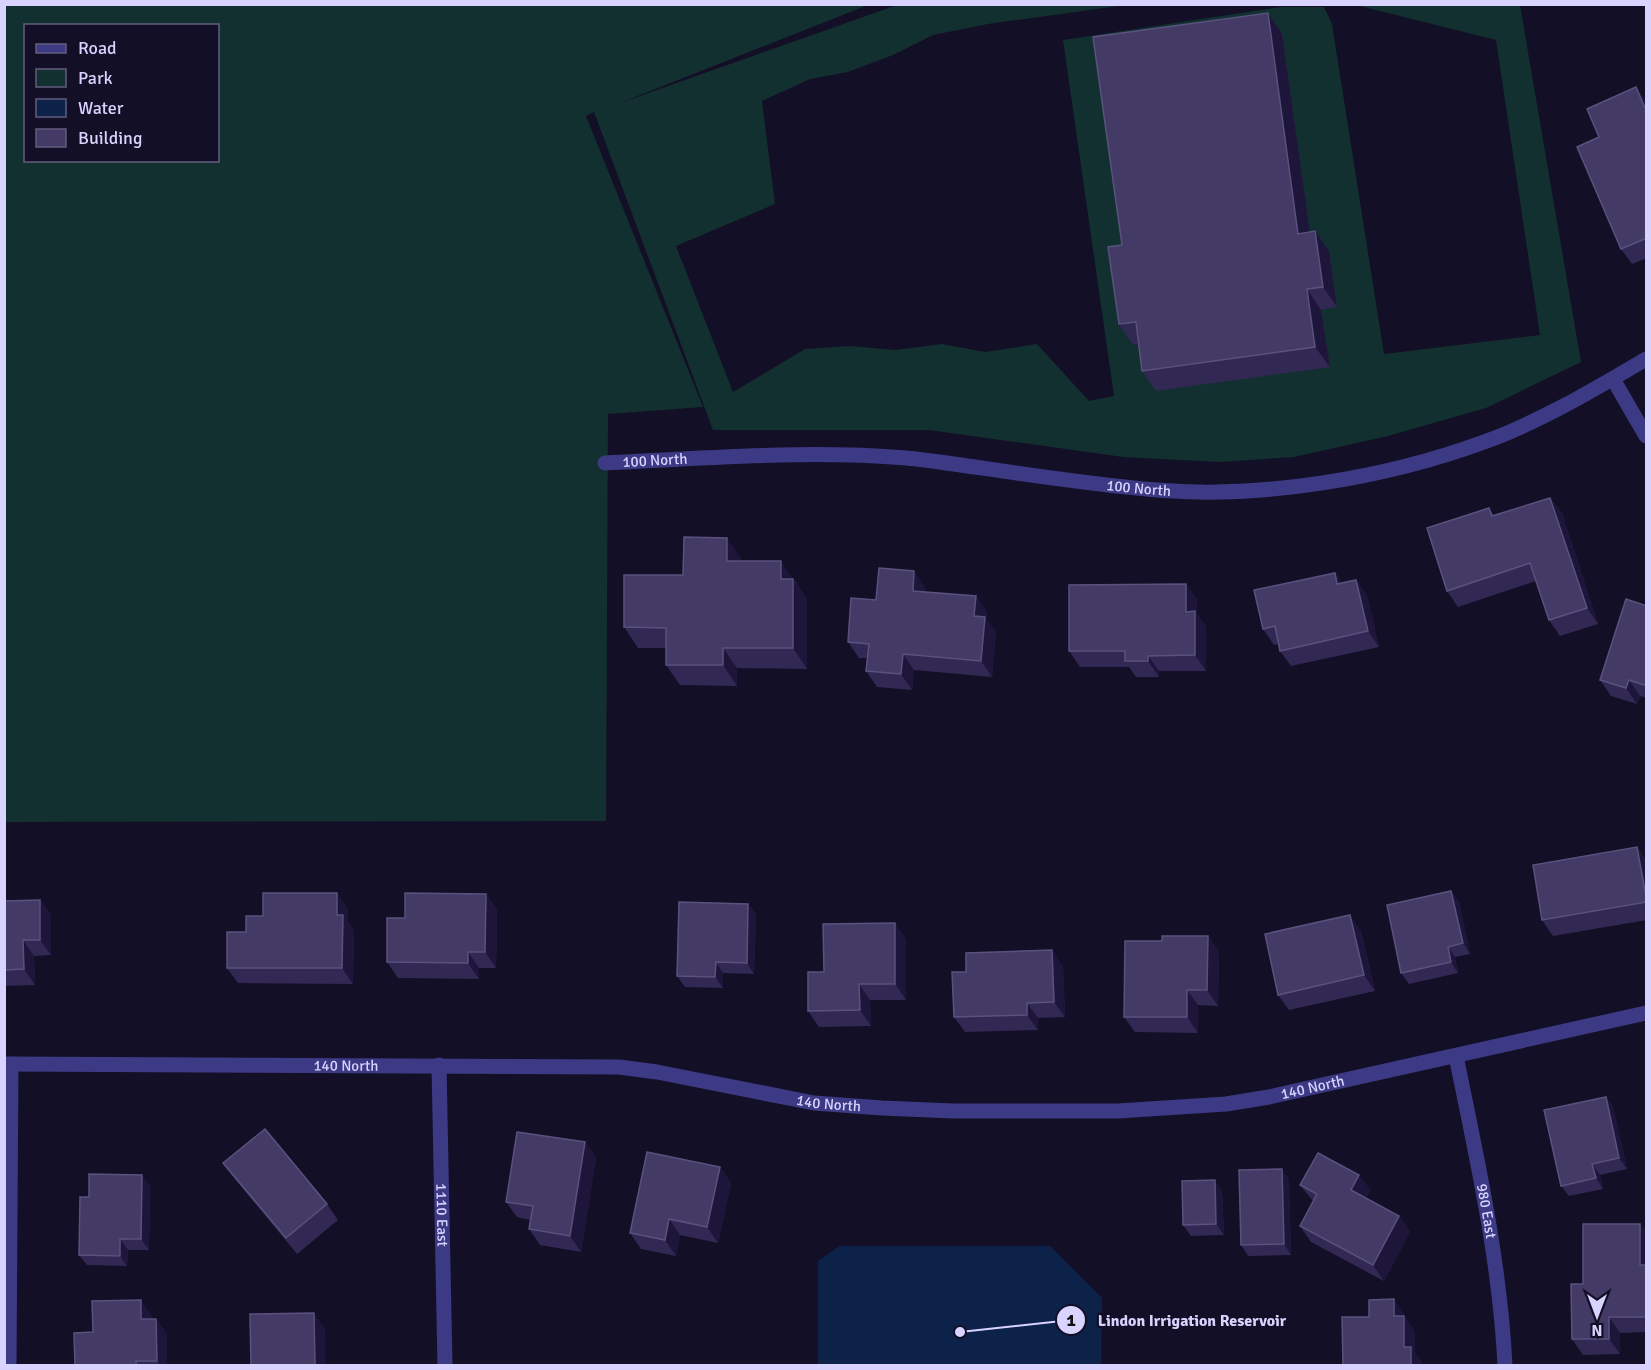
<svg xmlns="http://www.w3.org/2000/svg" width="1651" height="1370" viewBox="0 0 1651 1370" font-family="Signika,sans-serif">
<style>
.green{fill:#12302f;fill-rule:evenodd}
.water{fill:#0c2248}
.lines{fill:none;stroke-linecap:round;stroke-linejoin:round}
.minor{stroke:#3d3a85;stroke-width:15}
.tertiary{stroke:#3d3a85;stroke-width:15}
.wall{fill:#312854}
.shaded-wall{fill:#1d163a}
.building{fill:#433a66;stroke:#5a527e;stroke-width:1.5}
.labels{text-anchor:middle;stroke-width:4.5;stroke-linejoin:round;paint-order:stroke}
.street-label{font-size:15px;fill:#d9d4ff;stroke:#130f26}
.leader{fill:none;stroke:#d9d4ff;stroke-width:2}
.callout-dot{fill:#d9d4ff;stroke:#130f26;stroke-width:2}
.mark-label{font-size:18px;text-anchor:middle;font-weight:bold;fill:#111}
.callout-label{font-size:16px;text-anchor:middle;font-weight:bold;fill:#d9d4ff;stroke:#130f26;stroke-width:4.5;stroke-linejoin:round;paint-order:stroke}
</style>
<rect width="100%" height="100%" fill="#130f26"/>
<path class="green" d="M 4,5 L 868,5 L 620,103 L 897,5 L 1126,5 L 988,24 L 933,35 L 893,55 L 848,72 L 810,79 L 762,101 L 775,204 L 676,246 L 733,392 L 805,349 L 850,346 L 895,350 L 942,344 L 985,352 L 1037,344 L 1089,401 L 1114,396 L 1063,40 L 1281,7 L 1324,7 L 1332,24 L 1384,354 L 1540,335 L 1496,40 L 1356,5 L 1520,5 L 1581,362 L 1486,408 L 1388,436 L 1294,457 L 1220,462 L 1123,457 L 929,430 L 713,430 L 594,112 L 586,116 L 703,407 L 608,414 L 606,821 L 5,822 ZM 26,26 L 218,26 L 218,160 L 26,160 ZM 1136,266 L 1150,342 L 1133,345 L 1133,344 Z"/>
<path class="water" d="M 839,1246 L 1050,1246 L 1102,1298 L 1101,1365 L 818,1365 L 818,1261 Z"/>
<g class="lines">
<g class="minor">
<path d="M 1613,379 L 1646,436"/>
<path id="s1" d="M 605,463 C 705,458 806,450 906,458 C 929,460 952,464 975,467 C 1036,476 1096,485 1157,490 C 1261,499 1386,478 1484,442 C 1540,422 1595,389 1646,359"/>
<path id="s2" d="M 1456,1056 C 1477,1159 1500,1261 1505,1366"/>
<path id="s3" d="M 439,1065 L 445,1366"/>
<path d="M 9,1366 L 11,1064"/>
</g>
<path class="tertiary" id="s4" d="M 4,1064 L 619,1067 L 657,1072 L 814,1103 L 882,1108 L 953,1111 L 1118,1111 L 1226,1104 L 1269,1097 L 1646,1013"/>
</g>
<g class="wall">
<path d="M 1268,13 L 1282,34 L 1310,232 L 1315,231 L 1329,251 L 1337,307 L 1321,310 L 1330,367 L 1156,391 L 1142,371 L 1138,344 L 1133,345 L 1119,324 L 1122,245 Z"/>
<path d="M 1636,87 L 1647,103 L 1647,258 L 1632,264 L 1621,249 L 1599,137 Z"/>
<path d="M 1550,498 L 1562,513 L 1598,624 L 1560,636 L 1549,620 L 1536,581 L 1458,607 L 1447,591 L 1489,508 L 1494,516 Z"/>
<path d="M 741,558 L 741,561 L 795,581 L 807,600 L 807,669 L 737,668 L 737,686 L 680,685 L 666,665 L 666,648 L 638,648 L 624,627 L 683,575 Z"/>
<path d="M 1335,573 L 1342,583 L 1356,580 L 1367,596 L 1379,647 L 1291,666 L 1280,651 L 1279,644 L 1274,645 L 1263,629 Z"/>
<path d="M 1186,584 L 1197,600 L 1197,614 L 1206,627 L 1206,671 L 1159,671 L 1159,677 L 1136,677 L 1129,667 L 1080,667 L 1069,651 Z"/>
<path d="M 925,587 L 925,592 L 976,596 L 987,612 L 986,619 L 996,632 L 992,677 L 914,670 L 912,690 L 877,687 L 866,671 L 867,658 L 859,658 L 848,642 L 876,600 Z"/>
<path d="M 1647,606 L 1647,698 L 1640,696 L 1637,704 L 1611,696 L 1600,680 Z"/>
<path d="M 1637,847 L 1647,861 L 1647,920 L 1553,936 L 1542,920 Z"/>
<path d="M 486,894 L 497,910 L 496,968 L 479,968 L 479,979 L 398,978 L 387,962 L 405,918 Z"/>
<path d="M 40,900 L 51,915 L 51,955 L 34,956 L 35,985 L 4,986 L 4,901 Z"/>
<path d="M 1459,901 L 1470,954 L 1455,957 L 1458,973 L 1409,984 L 1401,973 Z"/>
<path d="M 748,904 L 756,915 L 754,974 L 723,973 L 723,988 L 685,987 L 677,976 Z"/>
<path d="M 348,909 L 348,922 L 354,931 L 353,984 L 238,983 L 227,968 L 246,932 L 263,916 Z"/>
<path d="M 1361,931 L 1375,991 L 1289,1010 L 1278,995 Z"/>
<path d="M 1208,936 L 1219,952 L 1218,1006 L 1198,1005 L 1198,1033 L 1135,1032 L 1124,1017 L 1162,941 Z"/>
<path d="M 906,939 L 906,1000 L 870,1000 L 871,1026 L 819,1027 L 808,1011 L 824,972 Z"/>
<path d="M 1063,966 L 1065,1017 L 1038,1018 L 1038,1030 L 965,1032 L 954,1017 L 966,972 Z"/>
<path d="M 1606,1097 L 1613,1107 L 1627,1169 L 1600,1175 L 1603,1189 L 1569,1196 L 1561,1186 Z"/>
<path d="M 585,1142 L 596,1158 L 581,1252 L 540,1245 L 529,1229 L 530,1220 L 517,1217 L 506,1202 Z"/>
<path d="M 223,1163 L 327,1204 L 338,1220 L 297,1254 L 235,1179 Z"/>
<path d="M 720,1167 L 731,1183 L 718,1243 L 680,1235 L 676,1256 L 641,1249 L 630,1233 Z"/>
<path d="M 1282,1169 L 1289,1180 L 1291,1255 L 1248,1256 L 1241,1245 Z"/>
<path d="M 1359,1175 L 1370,1190 L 1366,1198 L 1399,1216 L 1410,1232 L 1384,1281 L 1311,1242 L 1300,1226 L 1313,1201 L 1300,1185 Z"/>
<path d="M 150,1186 L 149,1250 L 128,1250 L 127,1266 L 87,1265 L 79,1255 L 89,1197 Z"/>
<path d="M 1222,1191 L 1224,1235 L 1191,1236 L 1183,1225 Z"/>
<path d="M 1640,1224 L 1647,1233 L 1647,1332 L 1620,1333 L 1620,1354 L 1583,1355 L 1572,1339 L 1583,1284 Z"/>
<path d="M 152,1316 L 152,1319 L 156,1319 L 167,1334 L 167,1365 L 75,1365 L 93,1332 Z"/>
</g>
<g class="shaded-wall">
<path d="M 1268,13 L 1282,34 L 1313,254 L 1298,234 Z"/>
<path d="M 1636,87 L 1647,103 L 1647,110 Z"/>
<path d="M 1315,231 L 1329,251 L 1337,307 L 1323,287 Z"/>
<path d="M 1307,289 L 1321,310 L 1330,367 L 1315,347 Z"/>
<path d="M 1550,498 L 1562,513 L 1598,624 L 1587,608 Z"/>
<path d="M 727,538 L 741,558 L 741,581 L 727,561 Z"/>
<path d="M 781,561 L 807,600 L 807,669 L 793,648 L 781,579 Z"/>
<path d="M 914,571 L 925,587 L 924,607 L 913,591 Z"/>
<path d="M 1335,573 L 1346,588 L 1337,584 Z"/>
<path d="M 1356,580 L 1367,596 L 1379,647 L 1368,631 Z"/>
<path d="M 1186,584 L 1197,600 L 1197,614 L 1206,627 L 1206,671 L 1195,655 L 1186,612 Z"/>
<path d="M 976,596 L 987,612 L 986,619 L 996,632 L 992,677 L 981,661 L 974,616 Z"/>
<path d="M 723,648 L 737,668 L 737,686 L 723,665 Z"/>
<path d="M 903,654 L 914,670 L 912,690 L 901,674 Z"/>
<path d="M 1148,656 L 1159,671 L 1159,677 L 1148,661 Z"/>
<path d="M 1629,680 L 1640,696 L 1637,704 L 1626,688 Z"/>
<path d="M 1637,847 L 1647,861 L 1647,902 Z"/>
<path d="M 1451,891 L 1459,901 L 1470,954 L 1463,943 Z"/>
<path d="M 337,893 L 348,909 L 348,922 L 354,931 L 353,984 L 342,968 L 337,915 Z"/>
<path d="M 486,894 L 497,910 L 496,968 L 485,952 Z"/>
<path d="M 40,900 L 51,915 L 51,955 L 40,940 Z"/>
<path d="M 748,904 L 756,915 L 754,974 L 747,963 Z"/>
<path d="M 1350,915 L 1361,931 L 1375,991 L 1364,975 Z"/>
<path d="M 895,923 L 906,939 L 906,1000 L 895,984 Z"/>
<path d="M 1208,936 L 1219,952 L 1218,1006 L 1207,990 Z"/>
<path d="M 23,940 L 34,956 L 35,985 L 24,969 Z"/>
<path d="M 1448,947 L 1455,957 L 1458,973 L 1451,962 Z"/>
<path d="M 1052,950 L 1063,966 L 1065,1017 L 1054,1002 Z"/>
<path d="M 468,952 L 479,968 L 479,979 L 468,963 Z"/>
<path d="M 716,962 L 723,973 L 723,988 L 715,977 Z"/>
<path d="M 859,984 L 870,1000 L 871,1026 L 860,1010 Z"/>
<path d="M 1187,990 L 1198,1005 L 1198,1033 L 1187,1017 Z"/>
<path d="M 1027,1003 L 1038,1018 L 1038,1030 L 1027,1015 Z"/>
<path d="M 1606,1097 L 1613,1107 L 1627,1169 L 1619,1158 Z"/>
<path d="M 585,1142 L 596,1158 L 581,1252 L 570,1236 Z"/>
<path d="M 1592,1164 L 1600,1175 L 1603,1189 L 1596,1178 Z"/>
<path d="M 720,1167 L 731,1183 L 718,1243 L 707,1227 Z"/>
<path d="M 1282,1169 L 1289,1180 L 1291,1255 L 1284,1244 Z"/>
<path d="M 142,1175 L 150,1186 L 149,1250 L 141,1239 Z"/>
<path d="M 1359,1175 L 1370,1190 L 1362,1206 L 1351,1190 Z"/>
<path d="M 1215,1180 L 1222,1191 L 1224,1235 L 1216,1224 Z"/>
<path d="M 1399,1216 L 1410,1232 L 1384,1281 L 1373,1265 Z"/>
<path d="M 669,1219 L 680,1235 L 676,1256 L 665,1240 Z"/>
<path d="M 1640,1224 L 1647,1233 L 1647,1273 L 1640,1265 Z"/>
<path d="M 120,1239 L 128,1250 L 127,1266 L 120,1256 Z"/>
<path d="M 1394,1299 L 1415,1332 L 1415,1353 L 1422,1362 L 1422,1365 L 1411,1365 L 1394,1316 Z"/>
<path d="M 141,1300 L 152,1316 L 152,1335 L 141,1319 Z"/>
<path d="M 314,1313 L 325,1329 L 326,1365 L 315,1365 Z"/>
<path d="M 1609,1317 L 1620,1333 L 1620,1354 L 1609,1339 Z"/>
<path d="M 156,1319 L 167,1334 L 167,1365 L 160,1365 L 157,1361 Z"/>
</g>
<g class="building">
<path d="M 1268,13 L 1298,234 L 1315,231 L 1323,287 L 1307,289 L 1315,347 L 1142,371 L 1136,322 L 1119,324 L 1108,247 L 1122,245 L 1093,37 Z"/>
<path d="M 1636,87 L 1645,108 L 1647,108 L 1647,238 L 1621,249 L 1577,147 L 1599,137 L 1587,109 Z"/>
<path d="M 1550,498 L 1587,608 L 1549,620 L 1530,563 L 1447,591 L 1427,528 L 1489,508 L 1492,516 Z"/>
<path d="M 684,537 L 727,538 L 727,561 L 781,561 L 781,579 L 793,579 L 793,648 L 723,648 L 723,665 L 666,665 L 666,628 L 624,627 L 624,575 L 683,575 Z"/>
<path d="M 879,568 L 914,571 L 913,591 L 976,596 L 974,616 L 985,617 L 981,661 L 903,654 L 901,674 L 866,671 L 869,644 L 848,642 L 851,598 L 876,600 Z"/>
<path d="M 1335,573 L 1337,584 L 1356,580 L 1368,631 L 1280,651 L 1275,626 L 1263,629 L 1254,590 Z"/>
<path d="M 1186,584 L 1186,612 L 1195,611 L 1195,655 L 1148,656 L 1148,661 L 1125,661 L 1125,651 L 1069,651 L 1069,585 Z"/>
<path d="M 1626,599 L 1647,606 L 1647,686 L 1629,680 L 1626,688 L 1600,680 Z"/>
<path d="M 1637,847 L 1647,902 L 1542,920 L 1533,865 Z"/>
<path d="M 1451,891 L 1463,943 L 1448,947 L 1451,962 L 1401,973 L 1387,905 Z"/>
<path d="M 263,893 L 337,893 L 337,915 L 343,915 L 342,968 L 227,968 L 227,932 L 246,932 L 246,916 L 263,916 Z"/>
<path d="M 405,893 L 486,894 L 485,952 L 468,952 L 468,963 L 387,962 L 387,918 L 405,918 Z"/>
<path d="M 40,900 L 40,940 L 23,940 L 24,969 L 4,970 L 4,901 Z"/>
<path d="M 679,902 L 748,904 L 747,963 L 716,962 L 715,977 L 677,976 Z"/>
<path d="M 1350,915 L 1364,975 L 1278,995 L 1265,934 Z"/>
<path d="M 895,923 L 895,984 L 859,984 L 860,1010 L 808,1011 L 808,972 L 824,972 L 823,924 Z"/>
<path d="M 1162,936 L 1208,936 L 1207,990 L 1187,990 L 1187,1017 L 1124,1017 L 1125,941 L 1162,941 Z"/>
<path d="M 1052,950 L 1054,1002 L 1027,1003 L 1027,1015 L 954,1017 L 952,972 L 966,972 L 966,953 Z"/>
<path d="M 1606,1097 L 1619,1158 L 1592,1164 L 1596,1178 L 1561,1186 L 1544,1110 Z"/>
<path d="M 265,1129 L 327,1204 L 286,1238 L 223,1163 Z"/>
<path d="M 517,1132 L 585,1142 L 570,1236 L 529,1229 L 533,1206 L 506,1202 Z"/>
<path d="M 647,1152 L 720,1167 L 707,1227 L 669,1219 L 665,1240 L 630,1233 Z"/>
<path d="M 1318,1153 L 1359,1175 L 1351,1190 L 1399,1216 L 1373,1265 L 1300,1226 L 1317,1194 L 1300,1185 Z"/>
<path d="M 1282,1169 L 1284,1244 L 1241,1245 L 1239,1170 Z"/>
<path d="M 89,1174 L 142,1175 L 141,1239 L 120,1239 L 120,1256 L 79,1255 L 80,1197 L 89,1197 Z"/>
<path d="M 1215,1180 L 1216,1224 L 1183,1225 L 1182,1181 Z"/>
<path d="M 1583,1224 L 1640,1224 L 1640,1265 L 1647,1265 L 1647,1317 L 1609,1317 L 1609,1339 L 1572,1339 L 1571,1284 L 1583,1284 Z"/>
<path d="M 1394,1299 L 1394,1316 L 1404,1316 L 1404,1347 L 1411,1347 L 1411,1365 L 1343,1365 L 1342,1317 L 1369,1317 L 1369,1300 Z"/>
<path d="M 141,1300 L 141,1319 L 156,1319 L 157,1361 L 136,1361 L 136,1365 L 75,1365 L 74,1333 L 93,1332 L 92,1301 Z"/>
<path d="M 314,1313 L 315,1365 L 251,1365 L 250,1314 Z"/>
</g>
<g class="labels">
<g class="street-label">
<text dy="5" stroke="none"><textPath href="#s1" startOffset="50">100 North</textPath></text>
<text dy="5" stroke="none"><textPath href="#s1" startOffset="536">100 North</textPath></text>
<text dy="5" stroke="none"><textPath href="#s4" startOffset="342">140 North</textPath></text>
<text dy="5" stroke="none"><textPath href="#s4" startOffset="1314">140 North</textPath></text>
<text dy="5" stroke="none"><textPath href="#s4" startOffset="828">140 North</textPath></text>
<text dy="5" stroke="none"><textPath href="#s2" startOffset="158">980 East</textPath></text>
<text dy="5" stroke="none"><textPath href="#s3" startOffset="150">1110 East</textPath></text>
</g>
</g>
<path class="leader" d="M960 1332L1071 1320"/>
<g class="callout-dot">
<circle cx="960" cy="1332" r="6"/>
<circle cx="1071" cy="1320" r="15"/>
</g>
<g class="mark-label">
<text x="1071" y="1326">1</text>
</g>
<g class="callout-label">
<text x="1192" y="1326">Lindon Irrigation Reservoir</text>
</g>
<rect width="1651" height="1370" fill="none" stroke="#d9d4ff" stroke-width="12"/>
<rect x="24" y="24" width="195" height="138" fill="#130f26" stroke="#625e7d" stroke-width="1.5"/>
<rect x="36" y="44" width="30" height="9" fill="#3d3a85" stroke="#625e7d" stroke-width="1.5"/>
<text x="78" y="54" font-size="18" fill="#d9d4ff">Road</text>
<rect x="36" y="69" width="30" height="18" fill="#12302f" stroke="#625e7d" stroke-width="1.5"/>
<text x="78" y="84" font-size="18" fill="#d9d4ff">Park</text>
<rect x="36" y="99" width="30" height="18" fill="#0c2248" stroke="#625e7d" stroke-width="1.5"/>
<text x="78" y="114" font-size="18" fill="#d9d4ff">Water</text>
<rect x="36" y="129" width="30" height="18" fill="#433a66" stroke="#625e7d" stroke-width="1.5"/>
<text x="78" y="144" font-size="18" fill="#d9d4ff">Building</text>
<g transform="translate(1597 1316) rotate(180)" stroke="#130f26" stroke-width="4.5" paint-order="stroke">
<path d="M0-4.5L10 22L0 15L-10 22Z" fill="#d9d4ff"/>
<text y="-9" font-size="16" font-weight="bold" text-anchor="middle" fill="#d9d4ff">N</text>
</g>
</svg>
